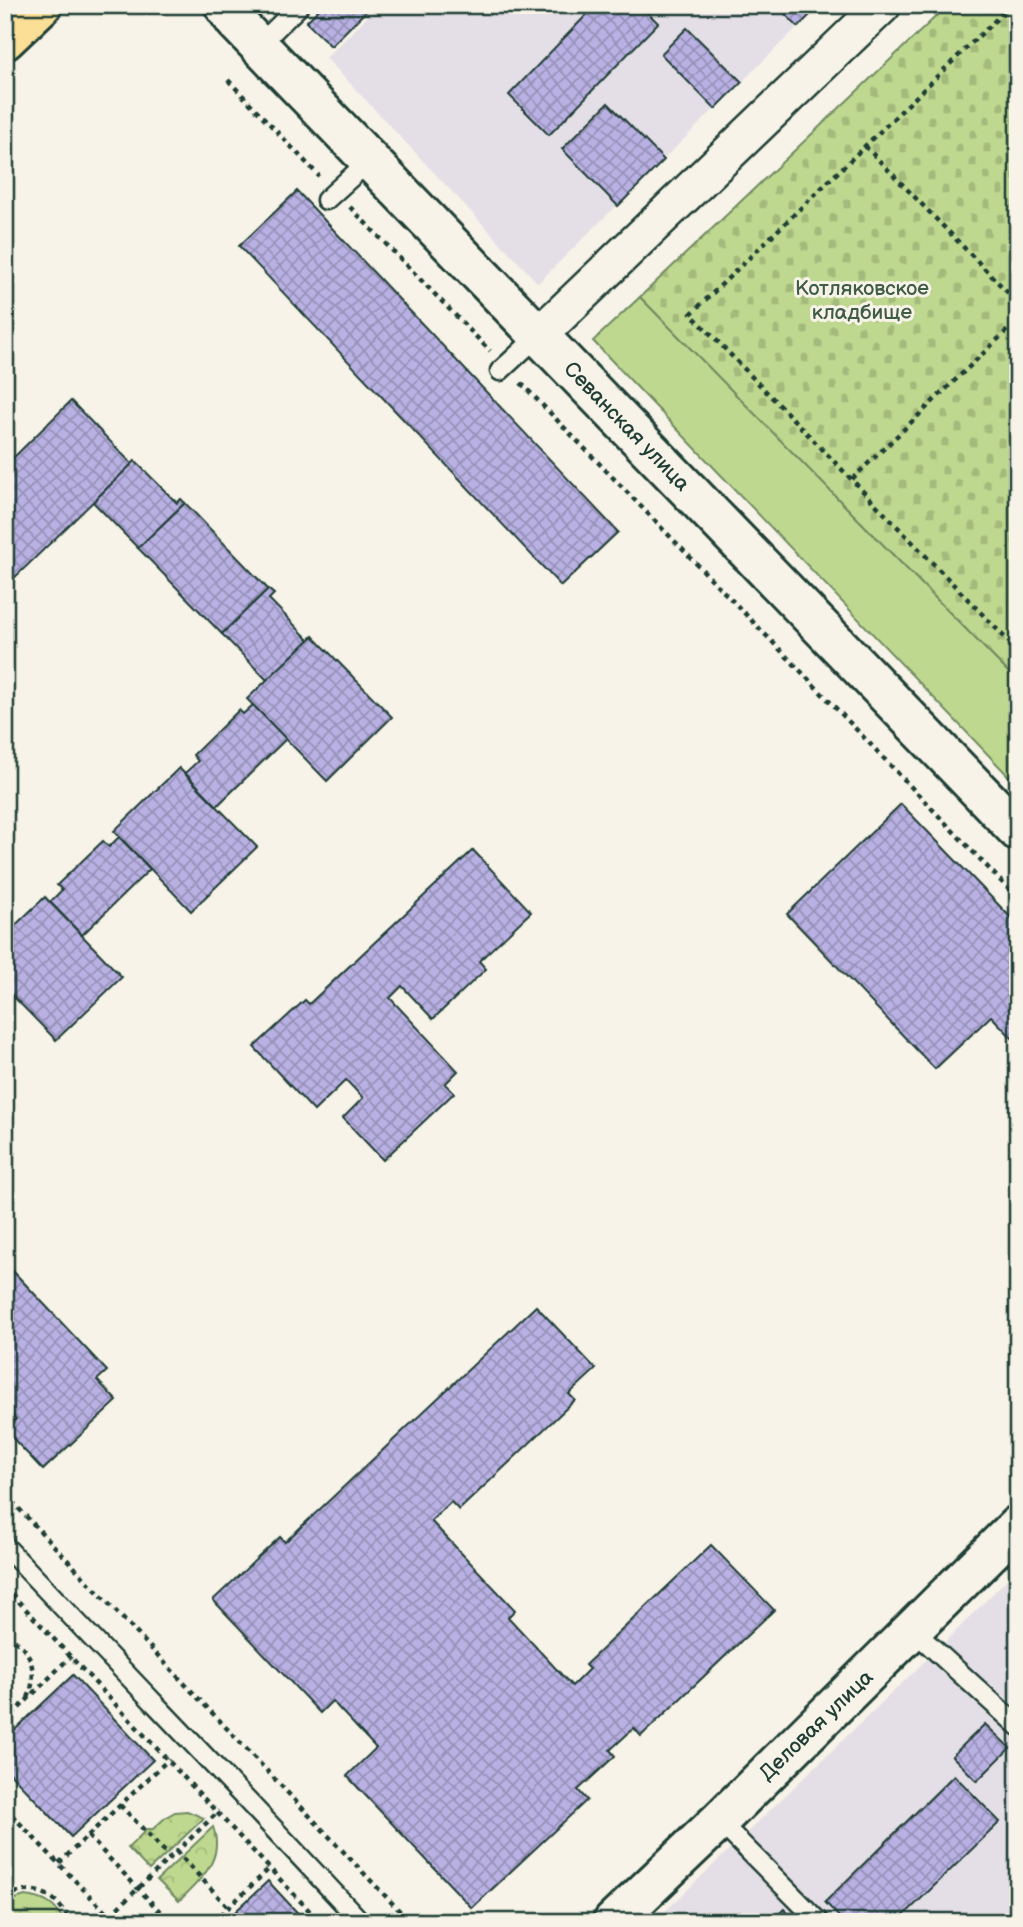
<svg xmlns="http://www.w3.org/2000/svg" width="1023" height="1927" viewBox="0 0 1023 1927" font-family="'Balsamiq Sans',sans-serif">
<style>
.built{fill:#e4dfe6}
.green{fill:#bfd88f;stroke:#6f8a62;stroke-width:2}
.cemetery{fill:url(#cemetery-stones);stroke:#6f8a62;stroke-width:2}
.park{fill:url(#park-crowns);stroke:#6f8a62;stroke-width:2}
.building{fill:url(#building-cross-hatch);stroke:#1f3d34;stroke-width:2}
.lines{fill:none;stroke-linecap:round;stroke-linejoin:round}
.lane-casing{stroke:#1f3d34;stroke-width:23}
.street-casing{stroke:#1f3d34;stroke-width:40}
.secondary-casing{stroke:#1f3d34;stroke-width:44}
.primary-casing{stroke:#1f3d34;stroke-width:44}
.path{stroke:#1f3d34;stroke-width:4.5;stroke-dasharray:5 5;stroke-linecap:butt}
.lane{stroke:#f7f3e8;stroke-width:18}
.street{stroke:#f7f3e8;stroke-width:35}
.secondary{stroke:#f7f3e8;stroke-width:38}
.primary{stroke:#fbdf96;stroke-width:38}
.labels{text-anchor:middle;stroke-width:6;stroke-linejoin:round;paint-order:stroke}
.park-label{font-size:21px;fill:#3f5c46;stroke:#f7f3e8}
.street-label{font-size:21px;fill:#1f3d34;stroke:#f7f3e8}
</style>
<defs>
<pattern id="cemetery-stones" width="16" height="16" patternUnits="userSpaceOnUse" patternTransform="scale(1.75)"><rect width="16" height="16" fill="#bfd88f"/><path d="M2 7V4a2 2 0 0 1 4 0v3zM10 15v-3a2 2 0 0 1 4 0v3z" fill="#a4ba7c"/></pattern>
<pattern id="park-crowns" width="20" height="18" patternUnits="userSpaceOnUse" patternTransform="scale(1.75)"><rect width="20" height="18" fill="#bfd88f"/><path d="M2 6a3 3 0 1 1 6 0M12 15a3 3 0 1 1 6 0" fill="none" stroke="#a4ba7c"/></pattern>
<pattern id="building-cross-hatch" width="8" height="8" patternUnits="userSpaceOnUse" patternTransform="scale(1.75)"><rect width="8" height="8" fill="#b9b1e3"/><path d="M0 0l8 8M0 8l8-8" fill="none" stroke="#9691b9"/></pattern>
</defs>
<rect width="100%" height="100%" fill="#f7f3e8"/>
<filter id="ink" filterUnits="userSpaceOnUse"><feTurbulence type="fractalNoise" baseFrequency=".0143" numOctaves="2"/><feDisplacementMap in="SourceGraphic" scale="14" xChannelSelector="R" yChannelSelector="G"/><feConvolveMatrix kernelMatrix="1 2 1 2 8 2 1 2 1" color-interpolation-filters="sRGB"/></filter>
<g filter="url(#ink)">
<g class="built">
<path d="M 379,5 L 820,5 L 538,283 L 326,58 Z"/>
<path d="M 1018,1568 L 1018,1922 L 654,1922 L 953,1634 Z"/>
</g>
<path class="green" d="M 640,297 L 1018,682 L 1018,786 L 593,341 Z"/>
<path class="cemetery" d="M 948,5 L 1018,5 L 1018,682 L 640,297 Z"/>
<g class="park">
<path d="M 187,1811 L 204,1818 L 149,1870 L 128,1848 L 147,1829 L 153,1829 L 166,1817 L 175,1812 Z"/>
<path d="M 213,1827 C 225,1859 200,1881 179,1901 L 157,1880 Z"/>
<path d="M 25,1896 C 44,1898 55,1904 65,1922 L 5,1922 L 5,1902 Z"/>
</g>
<g class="building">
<path d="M 323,5 L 372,5 L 331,46 L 306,22 Z"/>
<path d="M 596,5 L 640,5 L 658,23 L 549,135 L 509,95 Z"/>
<path d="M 789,5 L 820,5 L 798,27 L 783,12 Z"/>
<path d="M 687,28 L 742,82 L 715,109 L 661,54 Z"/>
<path d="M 608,103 L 664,160 L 618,206 L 562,149 Z"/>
<path d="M 297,191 L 618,532 L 561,586 L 239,246 Z"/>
<path d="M 71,401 L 132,464 L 5,587 L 5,466 Z"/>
<path d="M 135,461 L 177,503 L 181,499 L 185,503 L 138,548 L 93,502 Z"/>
<path d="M 185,503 L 268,589 L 222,634 L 138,548 Z"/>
<path d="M 268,589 L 274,594 L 269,599 L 309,640 L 267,680 L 222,634 Z"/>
<path d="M 313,636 L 392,717 L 327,781 L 247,699 Z"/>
<path d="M 253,705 L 286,739 L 217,806 L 185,773 L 198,761 L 193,755 L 239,710 L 243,714 Z"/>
<path d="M 179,768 L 257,847 L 191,911 L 114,831 Z"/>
<path d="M 901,804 L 1018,925 L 1018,1044 L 991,1016 L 935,1069 L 787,914 Z"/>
<path d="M 119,837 L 150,869 L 82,935 L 50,902 L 62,890 L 57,885 L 103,841 L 109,847 Z"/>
<path d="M 473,850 L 531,912 L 479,961 L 486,969 L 433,1019 L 402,986 L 390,998 L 458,1071 L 445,1084 L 454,1093 L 383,1160 L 343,1118 L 363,1098 L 346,1080 L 314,1111 L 254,1047 L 305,1000 L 309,1004 Z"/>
<path d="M 45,897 L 122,977 L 56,1040 L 5,988 L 5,935 Z"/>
<path d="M 12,1270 L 107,1371 L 97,1380 L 117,1401 L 43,1470 L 5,1430 L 16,1419 L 5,1408 L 5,1277 Z"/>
<path d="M 536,1306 L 596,1369 L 569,1394 L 575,1400 L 459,1510 L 451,1502 L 431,1521 L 515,1610 L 508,1617 L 572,1686 L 589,1669 L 585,1665 L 711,1545 L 774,1610 L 641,1736 L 634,1728 L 610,1750 L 615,1756 L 578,1790 L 587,1800 L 472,1908 L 347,1776 L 376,1748 L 332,1701 L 320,1713 L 213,1600 L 280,1537 L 285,1542 Z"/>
<path d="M 73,1675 L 153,1760 L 71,1837 L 5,1768 L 5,1739 Z"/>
<path d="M 985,1724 L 1010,1748 L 977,1781 L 952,1756 Z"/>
<path d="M 954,1775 L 1000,1822 L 897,1922 L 844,1922 L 825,1902 Z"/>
<path d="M 268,1881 L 306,1922 L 225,1922 L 237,1910 Z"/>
<path d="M 784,1909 L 796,1922 L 771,1922 Z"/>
</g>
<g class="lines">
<g class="lane-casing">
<g id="lane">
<path d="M 259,45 L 298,7"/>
<path d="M 326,200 L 370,160"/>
<path d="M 500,371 L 539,335"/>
<path d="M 5,1546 C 123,1672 244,1795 361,1922"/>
<path d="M 913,1630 L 1018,1726"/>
<path d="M 719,1821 L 819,1922"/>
</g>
</g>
<g class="street-casing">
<path id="street" d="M 539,335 L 883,5"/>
</g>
<g class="secondary-casing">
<g id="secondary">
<path d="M 224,5 L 236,22 L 1018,831"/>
<path d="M 613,1922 L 719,1821 L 1018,1525"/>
</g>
</g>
<g class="primary-casing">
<path id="primary" d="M 5,40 L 42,5"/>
</g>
<g class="path">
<path d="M 1011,5 L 691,314 L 1018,651"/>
<path d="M 228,80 L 319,176"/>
<path d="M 865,146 L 1018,303"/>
<path d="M 350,207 L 490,351"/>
<path d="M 521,383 L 790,660 L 1018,899"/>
<path d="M 852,479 L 1018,320"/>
<path d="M 5,1494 L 410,1922"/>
<path d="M 5,1587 L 320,1922"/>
<path d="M 5,1636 C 33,1645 38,1674 28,1698"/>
<path d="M 5,1722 L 71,1656"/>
<path d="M 120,1805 L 170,1857"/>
<path d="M 5,1808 L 115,1922"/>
<path d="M 88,1836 L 170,1922"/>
<path d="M 176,1851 L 228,1907"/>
<path d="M 59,1863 L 169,1759"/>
<path d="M 5,1866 L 5,1872"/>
<path d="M 5,1897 C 33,1883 58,1893 69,1922"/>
<path d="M 103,1922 L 219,1811"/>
<path d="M 213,1922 L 270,1868"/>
</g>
<use href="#lane" class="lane"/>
<use href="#street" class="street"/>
<use href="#secondary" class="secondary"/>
<use href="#primary" class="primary"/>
</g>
</g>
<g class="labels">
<g class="park-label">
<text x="862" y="295">Котляковское<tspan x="862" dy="24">кладбище</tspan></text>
</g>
<g class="street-label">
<text transform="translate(627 426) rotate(46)" y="7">Севанская улица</text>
<text transform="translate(816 1725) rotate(-44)" y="7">Деловая улица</text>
</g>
</g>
<rect width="1023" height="1927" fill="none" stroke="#f7f3e8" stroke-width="28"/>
<rect x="14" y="14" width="995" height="1899" fill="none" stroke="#1f3d34" stroke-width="2.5" filter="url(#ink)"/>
</svg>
